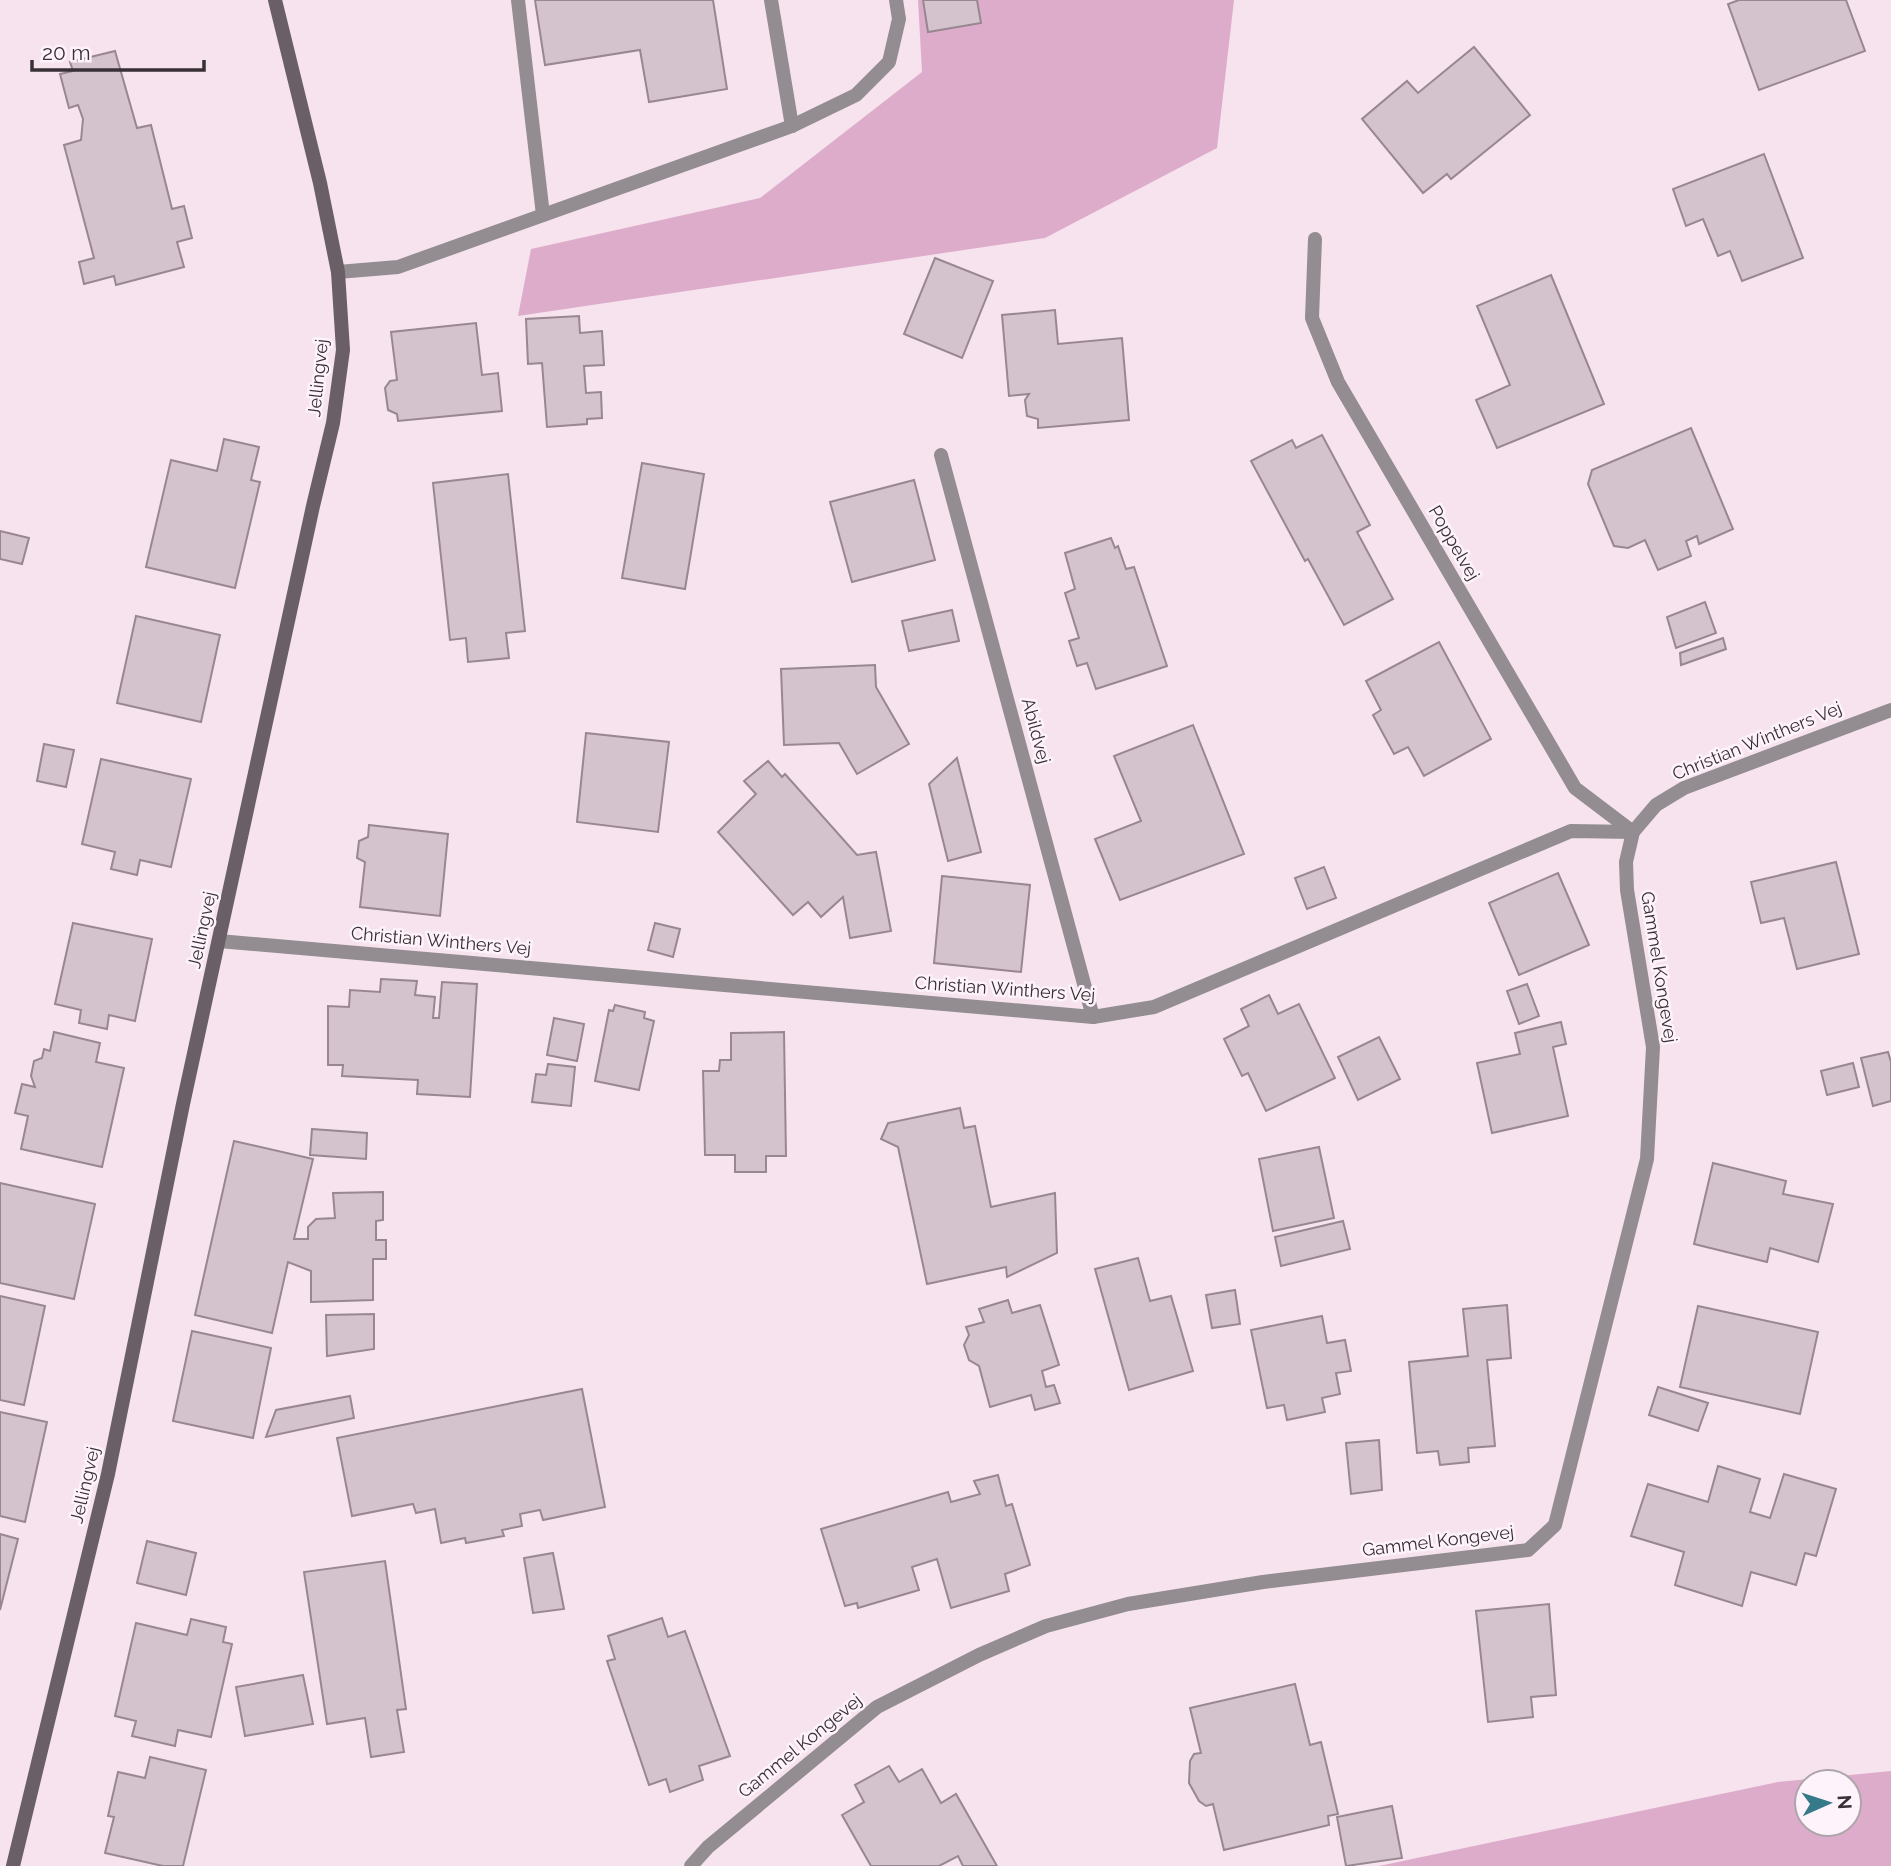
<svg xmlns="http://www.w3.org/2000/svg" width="1891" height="1866" viewBox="0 0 1891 1866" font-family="Raleway,sans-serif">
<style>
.green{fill:#deaccb;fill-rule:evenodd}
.building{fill:#d4c2cc;stroke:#988791;stroke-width:2}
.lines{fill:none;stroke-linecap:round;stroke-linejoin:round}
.service{stroke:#938c90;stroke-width:14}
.minor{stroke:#938c90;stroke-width:14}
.secondary{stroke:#6a5f66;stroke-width:14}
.labels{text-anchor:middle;stroke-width:5;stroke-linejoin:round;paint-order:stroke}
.street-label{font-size:18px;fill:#373034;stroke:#fef3fa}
</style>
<rect width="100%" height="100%" fill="#f6e3ee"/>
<g class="green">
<path d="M 918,0 L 1234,0 L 1217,148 L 1045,238 L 518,316 L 531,249 L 760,198 L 922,72 Z"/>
<path d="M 1891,1771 L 1891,1866 L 1379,1866 L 1778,1782 ZM 1849,1782 L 1849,1824 L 1807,1824 L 1807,1782 Z"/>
</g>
<g class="building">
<path d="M 535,0 L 713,0 L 727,89 L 649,102 L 640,50 L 545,65 Z"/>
<path d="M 923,0 L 977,0 L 981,23 L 928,32 Z"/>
<path d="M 1739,0 L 1846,0 L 1865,51 L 1759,90 L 1728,4 Z"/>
<path d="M 1474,47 L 1530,115 L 1451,179 L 1447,174 L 1423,193 L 1362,119 L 1407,81 L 1418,93 Z"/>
<path d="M 115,51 L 137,128 L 151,125 L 172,209 L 184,206 L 192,238 L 177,242 L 184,267 L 116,285 L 114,276 L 84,284 L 79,262 L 94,258 L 64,145 L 81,140 L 83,119 L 78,105 L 69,108 L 60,74 L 73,71 L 70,62 Z"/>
<path d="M 1764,154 L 1803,258 L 1742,281 L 1730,251 L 1718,256 L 1703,219 L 1686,226 L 1673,189 Z"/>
<path d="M 935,258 L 993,281 L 962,358 L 904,334 Z"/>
<path d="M 1551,275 L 1604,404 L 1497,448 L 1476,400 L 1510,385 L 1477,306 Z"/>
<path d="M 1055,310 L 1058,344 L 1122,338 L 1129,420 L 1038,428 L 1038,419 L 1027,416 L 1025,400 L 1029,394 L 1009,396 L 1002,315 Z"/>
<path d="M 579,316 L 580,333 L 602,331 L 604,365 L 584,366 L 586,393 L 601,392 L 602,418 L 587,419 L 587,424 L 547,427 L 542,363 L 528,364 L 526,319 Z"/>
<path d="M 476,323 L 482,375 L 498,373 L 502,411 L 398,421 L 397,414 L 388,410 L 385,388 L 390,381 L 397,380 L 391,332 Z"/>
<path d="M 1691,428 L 1733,529 L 1699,544 L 1697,536 L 1686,541 L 1691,556 L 1658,570 L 1645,540 L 1628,548 L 1614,546 L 1588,484 L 1592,470 Z"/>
<path d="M 1322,435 L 1370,525 L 1357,532 L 1393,599 L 1344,625 L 1308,559 L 1305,561 L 1251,461 L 1292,440 L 1296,448 Z"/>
<path d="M 224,439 L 259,447 L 251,480 L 260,482 L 235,588 L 146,567 L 171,460 L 217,471 Z"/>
<path d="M 642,463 L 704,474 L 685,589 L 622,578 Z"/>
<path d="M 508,474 L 525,631 L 506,633 L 509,658 L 468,662 L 466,638 L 450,640 L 433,483 Z"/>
<path d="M 914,480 L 935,560 L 852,582 L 830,502 Z"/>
<path d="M 0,531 L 29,538 L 22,564 L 0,559 Z"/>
<path d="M 1111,538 L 1115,548 L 1118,546 L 1126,569 L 1134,567 L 1167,666 L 1096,689 L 1087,663 L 1077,666 L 1069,641 L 1079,638 L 1065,593 L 1075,589 L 1065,553 Z"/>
<path d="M 1705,602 L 1716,633 L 1676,648 L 1667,617 Z"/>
<path d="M 952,610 L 959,641 L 909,651 L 902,621 Z"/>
<path d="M 136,616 L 220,635 L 201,722 L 117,703 Z"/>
<path d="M 1723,638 L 1726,649 L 1681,665 L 1680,653 Z"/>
<path d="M 1439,642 L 1491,739 L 1424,776 L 1408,747 L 1394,754 L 1373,715 L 1381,710 L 1366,681 Z"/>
<path d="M 875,665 L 876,687 L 909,744 L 857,774 L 839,743 L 784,745 L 781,669 Z"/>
<path d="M 1193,725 L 1244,854 L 1120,900 L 1095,839 L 1141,821 L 1114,756 Z"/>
<path d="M 586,733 L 669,742 L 658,832 L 577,822 Z"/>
<path d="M 44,744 L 74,750 L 66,787 L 37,781 Z"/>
<path d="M 957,758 L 981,852 L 948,861 L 929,784 Z"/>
<path d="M 101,759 L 191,779 L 171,867 L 140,860 L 137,875 L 111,869 L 115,852 L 82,844 Z"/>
<path d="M 768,761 L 782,777 L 785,774 L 857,855 L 876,852 L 891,931 L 850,938 L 843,897 L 821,917 L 808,902 L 793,915 L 718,832 L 756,794 L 744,781 Z"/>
<path d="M 369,825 L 448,834 L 440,916 L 360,907 L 365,862 L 357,858 L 359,841 L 368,837 Z"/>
<path d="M 1836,862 L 1859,954 L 1797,969 L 1784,918 L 1761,923 L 1751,882 Z"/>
<path d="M 1324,867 L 1336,898 L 1307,909 L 1295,878 Z"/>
<path d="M 1558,873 L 1589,945 L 1519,975 L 1489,903 Z"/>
<path d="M 942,876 L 1030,885 L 1021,972 L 934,963 Z"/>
<path d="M 73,923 L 152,939 L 135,1021 L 109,1015 L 107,1029 L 79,1023 L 81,1010 L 55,1004 Z"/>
<path d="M 655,923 L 680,929 L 673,957 L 648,950 Z"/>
<path d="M 381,979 L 417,981 L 415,995 L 435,997 L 433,1018 L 439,1018 L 442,982 L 477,984 L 470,1097 L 417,1094 L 418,1080 L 342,1076 L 343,1065 L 328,1065 L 328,1006 L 349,1007 L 350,990 L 380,992 Z"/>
<path d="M 1527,984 L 1539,1016 L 1519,1024 L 1507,991 Z"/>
<path d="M 1269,995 L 1278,1014 L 1299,1004 L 1335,1078 L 1266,1111 L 1248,1073 L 1242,1076 L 1224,1039 L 1249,1026 L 1241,1009 Z"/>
<path d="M 615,1005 L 645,1012 L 644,1018 L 654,1021 L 639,1090 L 595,1081 L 609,1010 L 613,1011 Z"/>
<path d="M 554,1018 L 584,1024 L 577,1061 L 547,1055 Z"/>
<path d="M 1561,1022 L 1566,1044 L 1553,1047 L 1568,1116 L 1492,1133 L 1477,1063 L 1520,1054 L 1515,1033 Z"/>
<path d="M 54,1032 L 100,1043 L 96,1062 L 124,1068 L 102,1167 L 21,1149 L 28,1116 L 15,1113 L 22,1084 L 35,1087 L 31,1076 L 34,1061 L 42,1058 L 44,1049 L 50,1051 Z"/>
<path d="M 784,1032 L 786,1156 L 766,1156 L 766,1172 L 735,1172 L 735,1155 L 705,1155 L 703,1071 L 719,1071 L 720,1060 L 731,1060 L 731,1033 Z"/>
<path d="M 1379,1037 L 1400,1079 L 1358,1100 L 1338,1057 Z"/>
<path d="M 1888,1052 L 1891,1062 L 1891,1101 L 1873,1106 L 1861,1058 Z"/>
<path d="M 1853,1063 L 1859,1087 L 1827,1095 L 1821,1071 Z"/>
<path d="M 548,1064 L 575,1067 L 571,1106 L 532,1102 L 536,1074 L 546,1075 Z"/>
<path d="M 960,1108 L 964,1128 L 975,1126 L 991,1207 L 1055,1193 L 1057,1253 L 1007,1277 L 1006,1267 L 927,1284 L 898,1147 L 881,1139 L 888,1123 Z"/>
<path d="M 312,1129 L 367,1133 L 366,1159 L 310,1155 Z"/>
<path d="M 234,1141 L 313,1159 L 294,1239 L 308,1239 L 308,1227 L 316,1219 L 335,1218 L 333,1193 L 383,1192 L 383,1220 L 376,1221 L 376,1240 L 386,1240 L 386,1259 L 373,1259 L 373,1300 L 311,1302 L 311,1271 L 288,1262 L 272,1333 L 195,1315 Z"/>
<path d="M 1319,1147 L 1334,1218 L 1273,1231 L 1259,1159 Z"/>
<path d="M 1713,1163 L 1786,1181 L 1783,1194 L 1833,1204 L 1818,1262 L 1770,1248 L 1767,1262 L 1694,1244 Z"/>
<path d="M 0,1183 L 95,1204 L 74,1299 L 0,1283 Z"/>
<path d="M 1343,1221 L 1350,1249 L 1281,1266 L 1275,1237 Z"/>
<path d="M 1138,1258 L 1150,1301 L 1171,1296 L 1193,1371 L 1129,1390 L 1095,1269 Z"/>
<path d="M 1235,1290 L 1240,1324 L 1212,1328 L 1206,1295 Z"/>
<path d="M 0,1296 L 45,1306 L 24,1405 L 0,1400 Z"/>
<path d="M 1008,1300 L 1012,1313 L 1040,1305 L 1059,1365 L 1042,1371 L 1046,1387 L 1054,1385 L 1060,1403 L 1035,1410 L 1031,1395 L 990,1407 L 979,1366 L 969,1360 L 964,1345 L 969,1335 L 966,1327 L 984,1322 L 979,1309 Z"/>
<path d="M 1507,1305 L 1511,1358 L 1487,1360 L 1495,1446 L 1468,1448 L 1469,1462 L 1440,1465 L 1438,1451 L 1417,1453 L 1409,1362 L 1468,1356 L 1463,1309 Z"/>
<path d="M 1698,1306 L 1818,1332 L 1800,1414 L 1680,1387 Z"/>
<path d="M 374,1314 L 374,1349 L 327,1356 L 326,1315 Z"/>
<path d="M 1322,1316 L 1327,1343 L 1345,1340 L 1351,1371 L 1336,1373 L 1340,1394 L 1322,1398 L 1325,1412 L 1287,1420 L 1284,1405 L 1267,1408 L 1251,1330 Z"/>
<path d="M 192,1331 L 271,1348 L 253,1438 L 173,1421 Z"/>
<path d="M 1658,1387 L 1708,1403 L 1698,1431 L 1649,1415 Z"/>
<path d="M 582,1389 L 605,1507 L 543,1520 L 540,1510 L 520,1514 L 522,1526 L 502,1530 L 504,1536 L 466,1543 L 465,1538 L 441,1543 L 435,1509 L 416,1513 L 413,1504 L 352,1516 L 337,1438 Z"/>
<path d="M 350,1396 L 354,1418 L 266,1437 L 276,1410 Z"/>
<path d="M 0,1412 L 47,1422 L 25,1522 L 0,1516 Z"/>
<path d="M 1379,1440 L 1382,1490 L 1351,1494 L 1346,1443 Z"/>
<path d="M 1718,1466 L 1760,1479 L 1750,1512 L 1770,1518 L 1784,1474 L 1836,1489 L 1816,1556 L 1805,1553 L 1796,1585 L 1751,1572 L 1742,1606 L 1675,1585 L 1684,1552 L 1631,1536 L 1648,1484 L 1708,1502 Z"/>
<path d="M 998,1475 L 1006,1506 L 1012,1504 L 1030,1565 L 1005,1574 L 1009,1591 L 951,1608 L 937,1559 L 912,1567 L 919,1590 L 858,1608 L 857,1603 L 845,1606 L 821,1529 L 948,1492 L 951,1502 L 980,1494 L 974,1481 Z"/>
<path d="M 0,1534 L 18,1539 L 0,1610 Z"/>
<path d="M 147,1541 L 196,1553 L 186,1595 L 137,1583 Z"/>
<path d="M 553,1553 L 564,1609 L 533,1613 L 524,1558 Z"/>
<path d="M 385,1561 L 406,1709 L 397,1710 L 404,1752 L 371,1757 L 365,1718 L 327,1724 L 304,1572 Z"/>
<path d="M 1549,1604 L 1556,1695 L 1531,1697 L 1533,1717 L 1488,1722 L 1476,1611 Z"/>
<path d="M 662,1618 L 668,1637 L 685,1631 L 730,1756 L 699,1766 L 703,1780 L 670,1792 L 666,1779 L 649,1785 L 607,1661 L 615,1659 L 608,1636 Z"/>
<path d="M 191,1619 L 226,1627 L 223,1642 L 232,1644 L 211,1737 L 178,1730 L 175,1746 L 132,1736 L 136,1721 L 115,1716 L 136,1623 L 187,1635 Z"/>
<path d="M 303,1675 L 313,1724 L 245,1736 L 236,1687 Z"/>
<path d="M 1295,1684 L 1310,1745 L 1321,1742 L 1338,1814 L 1328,1816 L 1329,1825 L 1224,1850 L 1213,1804 L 1206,1806 L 1199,1801 L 1189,1783 L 1190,1761 L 1194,1754 L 1201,1753 L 1190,1708 Z"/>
<path d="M 150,1757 L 206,1770 L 183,1866 L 163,1866 L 105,1853 L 114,1817 L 108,1816 L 118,1772 L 145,1778 Z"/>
<path d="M 889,1766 L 899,1782 L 922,1769 L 941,1803 L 956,1794 L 997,1866 L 963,1866 L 958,1856 L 939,1866 L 871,1866 L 842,1815 L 864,1802 L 855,1785 Z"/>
<path d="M 1392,1806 L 1402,1858 L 1346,1866 L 1337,1817 Z"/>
</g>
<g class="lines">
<g class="service">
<path d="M 518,0 L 543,215"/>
<path d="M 771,0 L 792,126"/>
<path d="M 338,272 L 398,267 L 792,126 L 856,95 L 889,62 L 899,19 L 896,0"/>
</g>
<g class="minor">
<path d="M 1315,239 L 1312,318 L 1338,382 L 1575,788 L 1633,832"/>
<path d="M 941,455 L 1093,1017"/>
<path d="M 219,941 L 1093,1017 L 1154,1007 L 1571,831 L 1633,832"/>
<path d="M 691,1866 L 708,1847 L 877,1707 L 979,1655 L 1046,1626 L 1128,1604 L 1263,1582 L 1528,1550 L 1555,1525 L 1647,1159 L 1653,1047 L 1627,890 L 1626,862 L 1633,832 L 1656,805 L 1684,788 L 1891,710"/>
</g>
<path class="secondary" d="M 13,1866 L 108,1474 L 183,1104 L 313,506 L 333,423 L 343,350 L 338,272 L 320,183 L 275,0"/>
</g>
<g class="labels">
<g class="street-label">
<text transform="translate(318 378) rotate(-84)" y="6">Jellingvej</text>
<text transform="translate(1454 543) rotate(60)" y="6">Poppelvej</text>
<text transform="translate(1036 731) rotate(75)" y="6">Abildvej</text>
<text transform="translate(1757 741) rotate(-22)" y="6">Christian Winthers Vej</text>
<text transform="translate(202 930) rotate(-78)" y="6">Jellingvej</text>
<text transform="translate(441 941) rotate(5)" y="6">Christian Winthers Vej</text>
<text transform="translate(1659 967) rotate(81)" y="6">Gammel Kongevej</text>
<text transform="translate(1005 989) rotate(4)" y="6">Christian Winthers Vej</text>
<text transform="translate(85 1485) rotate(-77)" y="6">Jellingvej</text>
<text transform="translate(1438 1541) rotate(-7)" y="6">Gammel Kongevej</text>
<text transform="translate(800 1746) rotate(-39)" y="6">Gammel Kongevej</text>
</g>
</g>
<g transform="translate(1828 1803) rotate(87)"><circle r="33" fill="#fef3fa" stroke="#aea5ab" stroke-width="2"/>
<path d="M0-5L12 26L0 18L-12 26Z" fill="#367989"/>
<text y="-10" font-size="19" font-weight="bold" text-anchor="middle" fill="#373034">N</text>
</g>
<path d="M32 60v10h172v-10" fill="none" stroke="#373034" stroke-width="3.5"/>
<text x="42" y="60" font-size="21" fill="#373034" stroke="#fef3fa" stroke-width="5" paint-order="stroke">20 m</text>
</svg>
